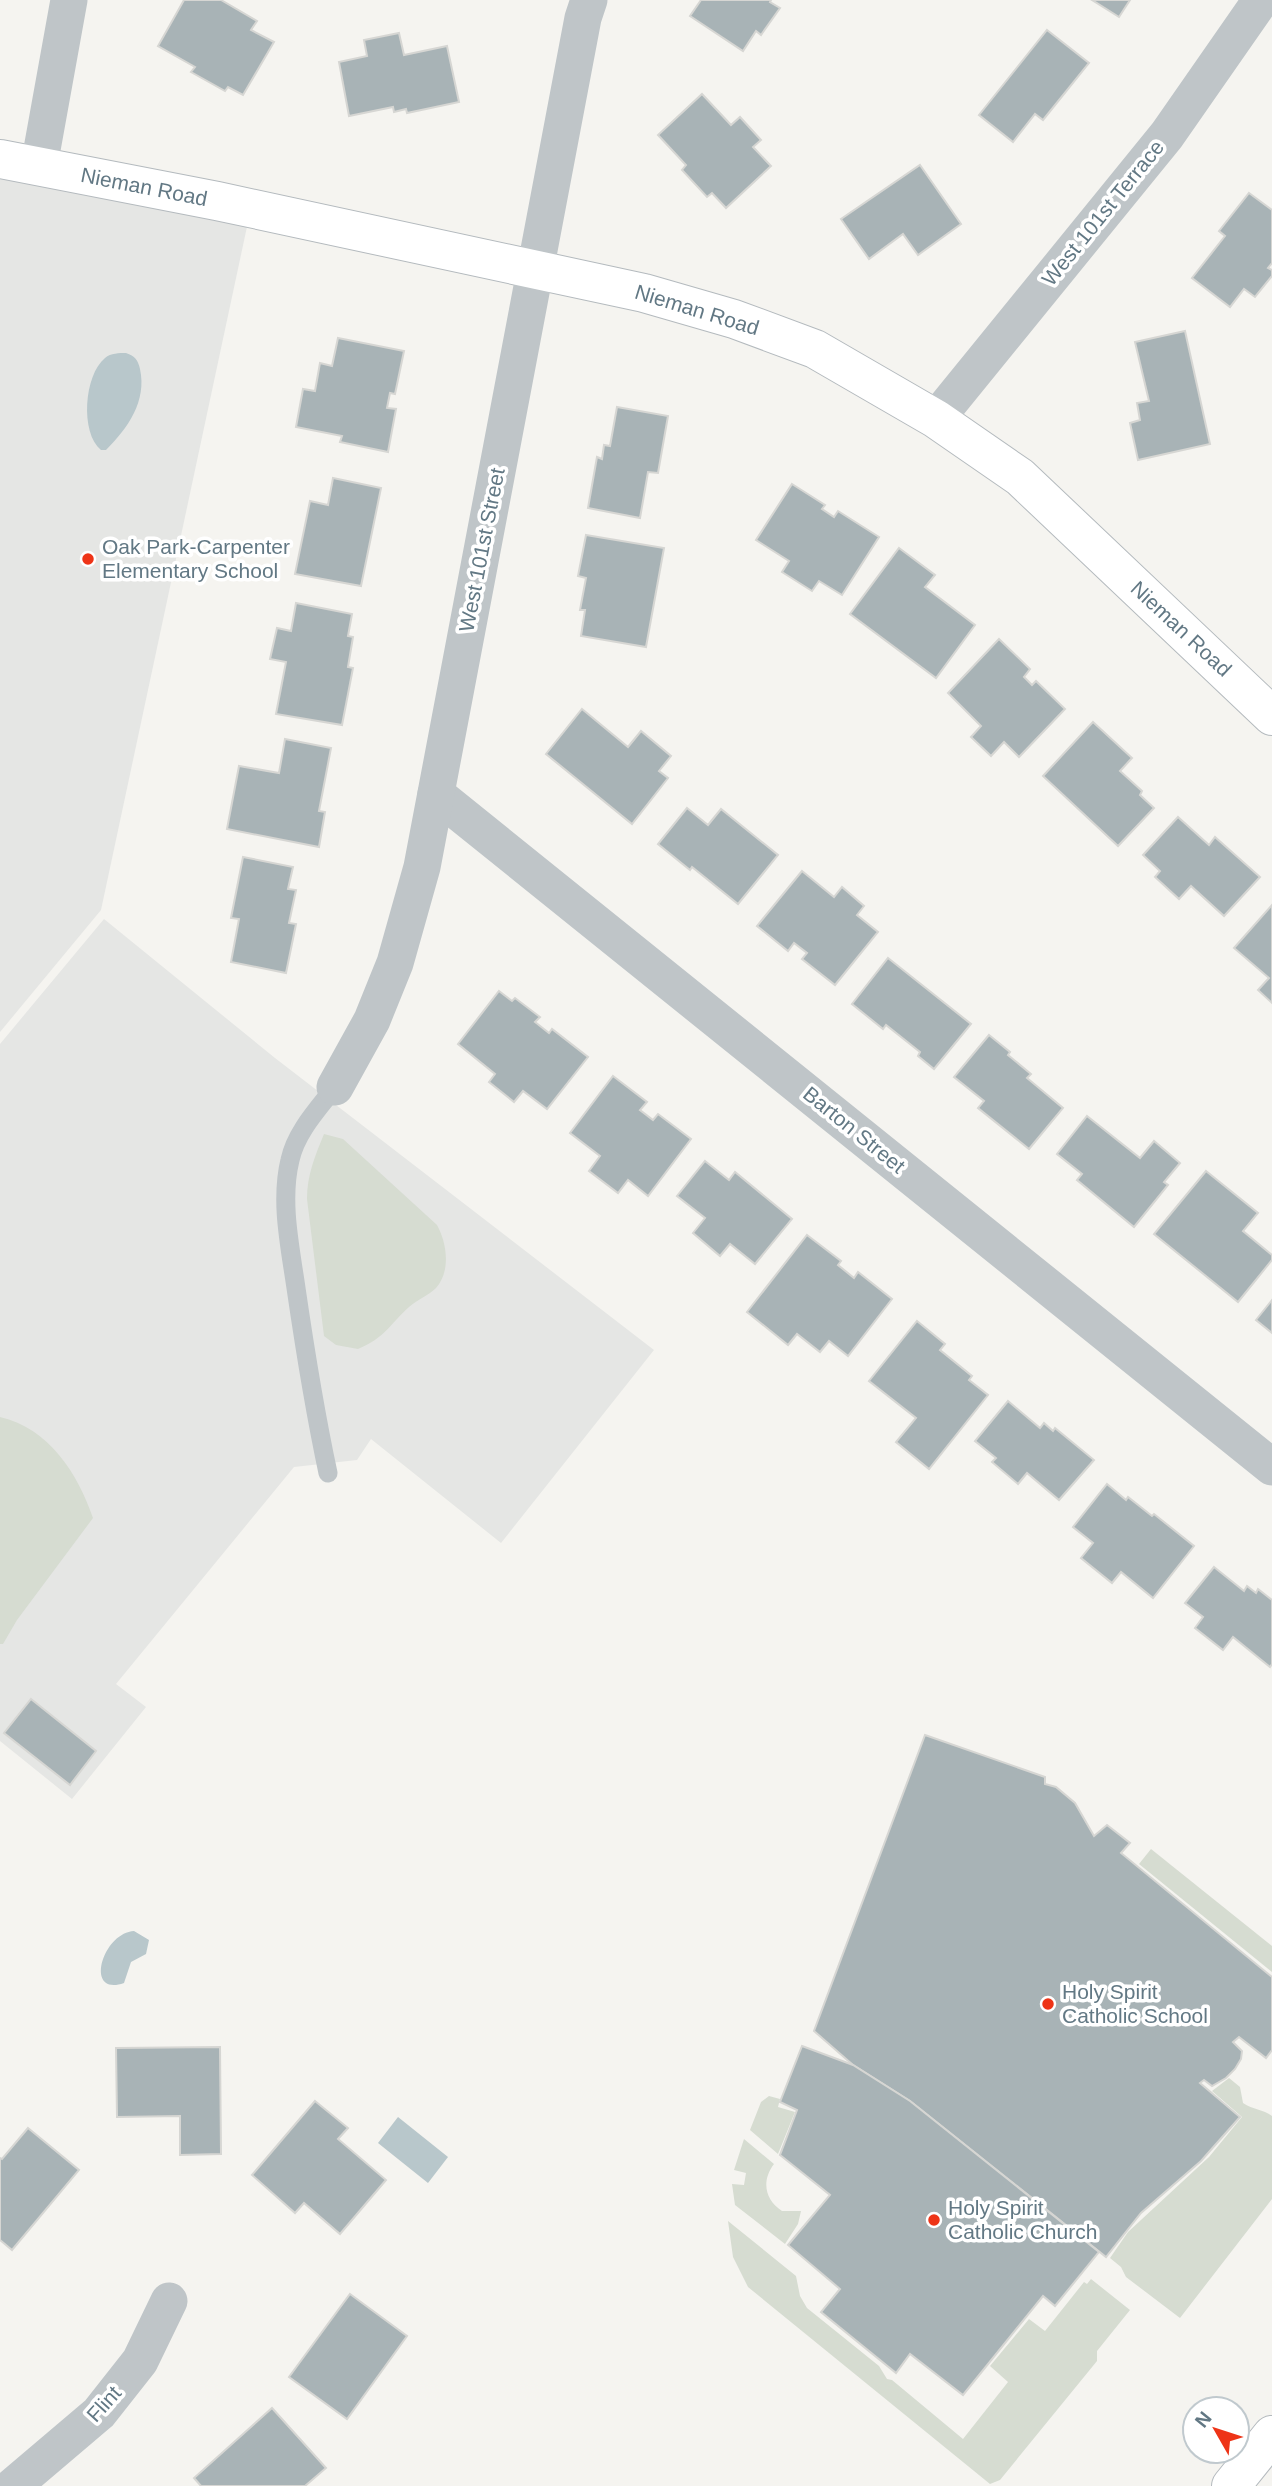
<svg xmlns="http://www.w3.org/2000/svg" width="1272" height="2486" viewBox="0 0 1272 2486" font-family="Arial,sans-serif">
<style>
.built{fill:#e5e6e4}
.green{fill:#d6dcd1}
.water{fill:#b8c7cb}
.building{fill:#a8b3b6;stroke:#d6d6d3;stroke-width:2}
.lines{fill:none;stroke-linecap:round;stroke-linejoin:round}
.secondary-casing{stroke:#b4babe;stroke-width:40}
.lane{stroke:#bfc5c8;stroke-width:19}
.street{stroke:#bfc5c8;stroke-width:37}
.secondary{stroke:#fff;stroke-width:38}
.poi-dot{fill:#ee3417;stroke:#fff;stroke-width:2.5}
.labels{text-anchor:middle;stroke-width:7;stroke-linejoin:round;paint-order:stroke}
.street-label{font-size:21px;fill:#627884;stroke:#fff}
.poi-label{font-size:21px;fill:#627884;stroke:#fff;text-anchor:start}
</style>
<rect width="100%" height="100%" fill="#f5f4f0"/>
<g class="built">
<path d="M 0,159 L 251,208 L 101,910 L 0,1032 Z"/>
<path d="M 104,919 L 275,1058 L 654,1350 L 501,1543 L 371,1439 L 357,1460 L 294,1467 L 116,1684 L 146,1707 L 72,1799 L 0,1741 L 0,1044 Z"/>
</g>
<g class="green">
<path d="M 324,1134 L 343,1139 L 437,1225 C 447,1243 451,1271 436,1288 C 429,1295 417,1300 409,1307 C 389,1325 386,1337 358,1349 L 336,1345 L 324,1336 L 307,1199 C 307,1175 315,1156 324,1134 Z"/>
<path d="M 0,1417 C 49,1428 78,1474 93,1518 L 17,1620 L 3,1644 L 0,1644 Z"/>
<path d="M 1151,1849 L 1272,1946 L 1272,1972 L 1139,1864 Z"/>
<path d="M 1229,2078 L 1240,2087 L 1243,2103 C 1253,2110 1263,2109 1272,2116 L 1272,2199 L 1180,2318 L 1126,2277 L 1121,2267 L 1110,2258 L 1128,2232 L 1209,2157 L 1242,2117 L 1212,2091 Z"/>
<path d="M 769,2096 L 780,2099 L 778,2107 L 795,2112 L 778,2154 L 750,2130 L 761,2102 Z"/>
<path d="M 744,2139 L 774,2164 C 761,2181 765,2200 782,2211 L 801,2211 L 798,2224 L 785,2244 L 735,2205 L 732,2184 L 744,2185 L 746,2173 L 734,2170 Z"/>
<path d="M 728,2221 L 796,2276 L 800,2296 L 807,2308 L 879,2366 L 887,2379 L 892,2380 L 963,2439 L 1008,2382 L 990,2366 L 1029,2319 L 1045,2331 L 1084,2282 L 1087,2284 L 1091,2279 L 1130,2310 L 1097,2351 L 1097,2361 L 1000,2480 L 990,2484 L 748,2287 L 733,2257 Z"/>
</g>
<g class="water">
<path d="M 126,353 C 135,356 138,360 140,369 C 147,401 128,428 106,450 L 101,450 C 80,433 84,375 105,358 C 111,353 119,353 126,353 Z"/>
<path d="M 134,1931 L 149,1940 L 146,1954 L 131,1962 L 124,1983 C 84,1997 102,1933 134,1931 Z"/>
<path d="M 398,2117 L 448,2157 L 428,2183 L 378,2143 Z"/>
</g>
<g class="building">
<path d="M 184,0 L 221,0 L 257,21 L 251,30 L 274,42 L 243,95 L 228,87 L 225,91 L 191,72 L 195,67 L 158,46 Z"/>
<path d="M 701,0 L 771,0 L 770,2 L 780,8 L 761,35 L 756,31 L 743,51 L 690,16 Z"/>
<path d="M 1092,0 L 1130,0 L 1119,17 Z"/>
<path d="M 1047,30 L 1089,63 L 1043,120 L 1035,114 L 1013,142 L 979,115 Z"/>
<path d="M 399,33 L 404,55 L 447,46 L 459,102 L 407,113 L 406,109 L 394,112 L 393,107 L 349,116 L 339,62 L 367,56 L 364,40 Z"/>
<path d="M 702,94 L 731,125 L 740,117 L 761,140 L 753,147 L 771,166 L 726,208 L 712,193 L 707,197 L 682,170 L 686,165 L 658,135 Z"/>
<path d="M 920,165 L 961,224 L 918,255 L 903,234 L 869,259 L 841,219 Z"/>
<path d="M 1249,193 L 1272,210 L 1272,263 L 1268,268 L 1272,270 L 1272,276 L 1255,297 L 1244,289 L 1230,307 L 1192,278 L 1225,236 L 1219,231 Z"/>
<path d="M 1185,331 L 1210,444 L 1138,460 L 1130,423 L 1140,420 L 1137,403 L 1149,401 L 1135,342 Z"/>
<path d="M 338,338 L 404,351 L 395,394 L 390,393 L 387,408 L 396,409 L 388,452 L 340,442 L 342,436 L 296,427 L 303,389 L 315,391 L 320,363 L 332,366 Z"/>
<path d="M 617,407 L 668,416 L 658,473 L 648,472 L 640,518 L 588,508 L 597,457 L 602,459 L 604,445 L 610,446 Z"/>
<path d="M 333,478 L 381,488 L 361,586 L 295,574 L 310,501 L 328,505 Z"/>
<path d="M 792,484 L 825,505 L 822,509 L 834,517 L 838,511 L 879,537 L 842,595 L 819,581 L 812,591 L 782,572 L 789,561 L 756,540 Z"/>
<path d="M 586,535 L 664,548 L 646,647 L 581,636 L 585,610 L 580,610 L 586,578 L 578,576 Z"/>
<path d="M 899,548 L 935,575 L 925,587 L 975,625 L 936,678 L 850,614 Z"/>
<path d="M 296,603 L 352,614 L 348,636 L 353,637 L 348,667 L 353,668 L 342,725 L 276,714 L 286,662 L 270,659 L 277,628 L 291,631 Z"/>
<path d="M 999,639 L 1030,669 L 1024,677 L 1032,685 L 1036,681 L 1065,709 L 1019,757 L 1004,742 L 991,756 L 971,737 L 981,726 L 948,693 Z"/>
<path d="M 582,709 L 628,747 L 641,731 L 671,756 L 659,771 L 668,778 L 632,824 L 546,754 Z"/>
<path d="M 1093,722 L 1132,758 L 1120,771 L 1142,791 L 1140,795 L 1154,808 L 1118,846 L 1043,776 Z"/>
<path d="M 285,739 L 331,748 L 319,811 L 325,812 L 319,847 L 227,829 L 239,766 L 279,773 Z"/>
<path d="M 687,808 L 708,825 L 721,809 L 778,855 L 738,904 L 692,867 L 690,870 L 658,844 Z"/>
<path d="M 1178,817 L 1209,845 L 1215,837 L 1260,877 L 1224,916 L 1191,886 L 1179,899 L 1155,877 L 1160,871 L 1143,855 Z"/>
<path d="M 243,857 L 293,867 L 288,889 L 296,890 L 289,923 L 296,924 L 286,973 L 231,962 L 239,919 L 231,918 Z"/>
<path d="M 802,871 L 834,897 L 842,887 L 864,906 L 857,915 L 878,932 L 835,985 L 802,959 L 807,953 L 794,943 L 788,951 L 757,926 Z"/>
<path d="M 1272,905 L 1272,1003 L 1258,990 L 1269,978 L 1234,948 Z"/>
<path d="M 888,958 L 971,1024 L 934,1069 L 918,1056 L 920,1052 L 886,1025 L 883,1029 L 852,1004 Z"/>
<path d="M 499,991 L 512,1001 L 515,998 L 540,1017 L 535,1022 L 549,1033 L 552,1029 L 588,1057 L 547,1109 L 523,1091 L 514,1102 L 489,1082 L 495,1074 L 458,1044 Z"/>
<path d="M 989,1035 L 1010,1052 L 1008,1055 L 1031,1074 L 1027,1078 L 1063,1108 L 1029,1149 L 978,1108 L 984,1101 L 954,1077 Z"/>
<path d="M 613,1076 L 647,1102 L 640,1110 L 653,1120 L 658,1114 L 691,1139 L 648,1196 L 628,1180 L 618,1193 L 589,1171 L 600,1156 L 570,1133 Z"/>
<path d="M 1087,1116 L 1140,1158 L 1154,1141 L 1180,1163 L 1164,1182 L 1168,1185 L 1134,1227 L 1077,1180 L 1082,1174 L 1057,1154 Z"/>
<path d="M 705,1161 L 729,1180 L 735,1172 L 792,1219 L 755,1264 L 730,1244 L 720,1256 L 693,1233 L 705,1218 L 677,1196 Z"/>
<path d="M 1206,1171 L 1258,1213 L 1243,1231 L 1272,1255 L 1272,1260 L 1238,1302 L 1154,1234 Z"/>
<path d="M 807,1235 L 841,1261 L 838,1265 L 854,1278 L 858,1272 L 892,1299 L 848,1356 L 829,1341 L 820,1352 L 797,1334 L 788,1345 L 747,1312 Z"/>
<path d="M 1272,1300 L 1272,1333 L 1256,1320 Z"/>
<path d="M 917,1321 L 945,1344 L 940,1350 L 972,1376 L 969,1380 L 988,1395 L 929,1469 L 896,1442 L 916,1418 L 869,1381 Z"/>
<path d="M 1008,1401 L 1040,1428 L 1044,1423 L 1053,1431 L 1055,1428 L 1094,1460 L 1059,1500 L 1027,1473 L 1018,1484 L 992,1462 L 996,1458 L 975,1441 Z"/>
<path d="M 1107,1484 L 1126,1500 L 1128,1497 L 1152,1516 L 1154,1514 L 1194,1546 L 1153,1598 L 1121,1572 L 1112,1583 L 1081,1558 L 1093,1543 L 1073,1527 Z"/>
<path d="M 1214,1567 L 1244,1591 L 1247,1586 L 1256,1593 L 1258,1589 L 1272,1600 L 1272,1664 L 1270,1667 L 1233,1637 L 1223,1650 L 1195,1628 L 1203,1617 L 1185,1603 Z"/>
<path d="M 31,1699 L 96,1751 L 70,1785 L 4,1733 Z"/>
<path d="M 925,1735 L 1045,1777 L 1045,1784 L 1056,1787 L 1075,1803 L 1094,1836 L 1107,1825 L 1130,1843 L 1121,1853 L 1272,1977 L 1272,2050 L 1266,2058 L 1239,2037 L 1233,2042 L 1242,2051 L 1241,2059 L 1235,2069 L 1226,2078 L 1212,2086 L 1204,2080 L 1200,2083 L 1240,2117 L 1201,2161 L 1141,2213 L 1106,2257 L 910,2101 L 853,2065 L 814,2031 Z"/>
<path d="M 802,2046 L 853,2065 L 910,2101 L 1099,2252 L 1055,2306 L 1043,2296 L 963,2395 L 910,2354 L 896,2373 L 821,2312 L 840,2289 L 788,2245 L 830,2195 L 780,2155 L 797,2110 L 780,2102 Z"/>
<path d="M 220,2047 L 221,2154 L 180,2155 L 180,2116 L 117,2117 L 116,2048 Z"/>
<path d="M 315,2101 L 348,2128 L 338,2139 L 386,2180 L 340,2234 L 304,2203 L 295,2213 L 252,2175 Z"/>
<path d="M 28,2128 L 79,2170 L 12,2250 L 0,2240 L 0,2158 L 2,2159 Z"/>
<path d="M 350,2294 L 407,2336 L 347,2419 L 289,2377 Z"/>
<path d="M 272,2408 L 326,2468 L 305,2486 L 201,2486 L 194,2478 Z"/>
</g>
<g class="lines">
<g class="secondary-casing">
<g id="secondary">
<path d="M 0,159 L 217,201 L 644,293 L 734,319 L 815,349 L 936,419 L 1020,477 L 1272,716"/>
<path d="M 1231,2486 L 1272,2435"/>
</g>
</g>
<path class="lane" d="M 328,1473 C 315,1412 305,1350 296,1288 C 290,1246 280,1201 290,1160 C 296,1132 318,1109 335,1087"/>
<g class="street">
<path d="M 39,166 L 69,0"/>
<path d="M 936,419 L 1167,135 L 1261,0"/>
<path d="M 436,794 L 1272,1467"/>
<path d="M 335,1087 L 372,1020 L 395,963 L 422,867 L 583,18 L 589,0"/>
<path d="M 13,2486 L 99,2413 L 140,2361 L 169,2301"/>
</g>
<use href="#secondary" class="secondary"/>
</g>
<g class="poi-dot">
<circle cx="88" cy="559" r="7"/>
<circle cx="1048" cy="2004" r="7"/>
<circle cx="934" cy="2220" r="7"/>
</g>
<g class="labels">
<g class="street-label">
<text transform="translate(144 187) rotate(11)" y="7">Nieman Road</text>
<text transform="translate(1103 213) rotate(-51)" y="7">West 101st Terrace</text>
<text transform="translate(697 310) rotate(17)" y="7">Nieman Road</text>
<text transform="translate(482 550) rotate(-79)" y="7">West 101st Street</text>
<text transform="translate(1181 629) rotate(43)" y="7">Nieman Road</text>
<text transform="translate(854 1130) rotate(39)" y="7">Barton Street</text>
<text transform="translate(104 2404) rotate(-48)" y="7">Flint</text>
</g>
<g class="poi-label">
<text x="102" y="554">Oak Park-Carpenter<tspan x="102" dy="24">Elementary School</tspan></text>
<text x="1062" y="1999">Holy Spirit<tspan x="1062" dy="24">Catholic School</tspan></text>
<text x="948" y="2215">Holy Spirit<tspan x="948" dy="24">Catholic Church</tspan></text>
</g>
</g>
<g transform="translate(1216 2430) rotate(309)"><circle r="33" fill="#ffffff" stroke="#c0c9ce" stroke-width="2"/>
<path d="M0-5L12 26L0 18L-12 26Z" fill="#ee3417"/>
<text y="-10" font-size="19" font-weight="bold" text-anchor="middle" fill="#627884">N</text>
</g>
</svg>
